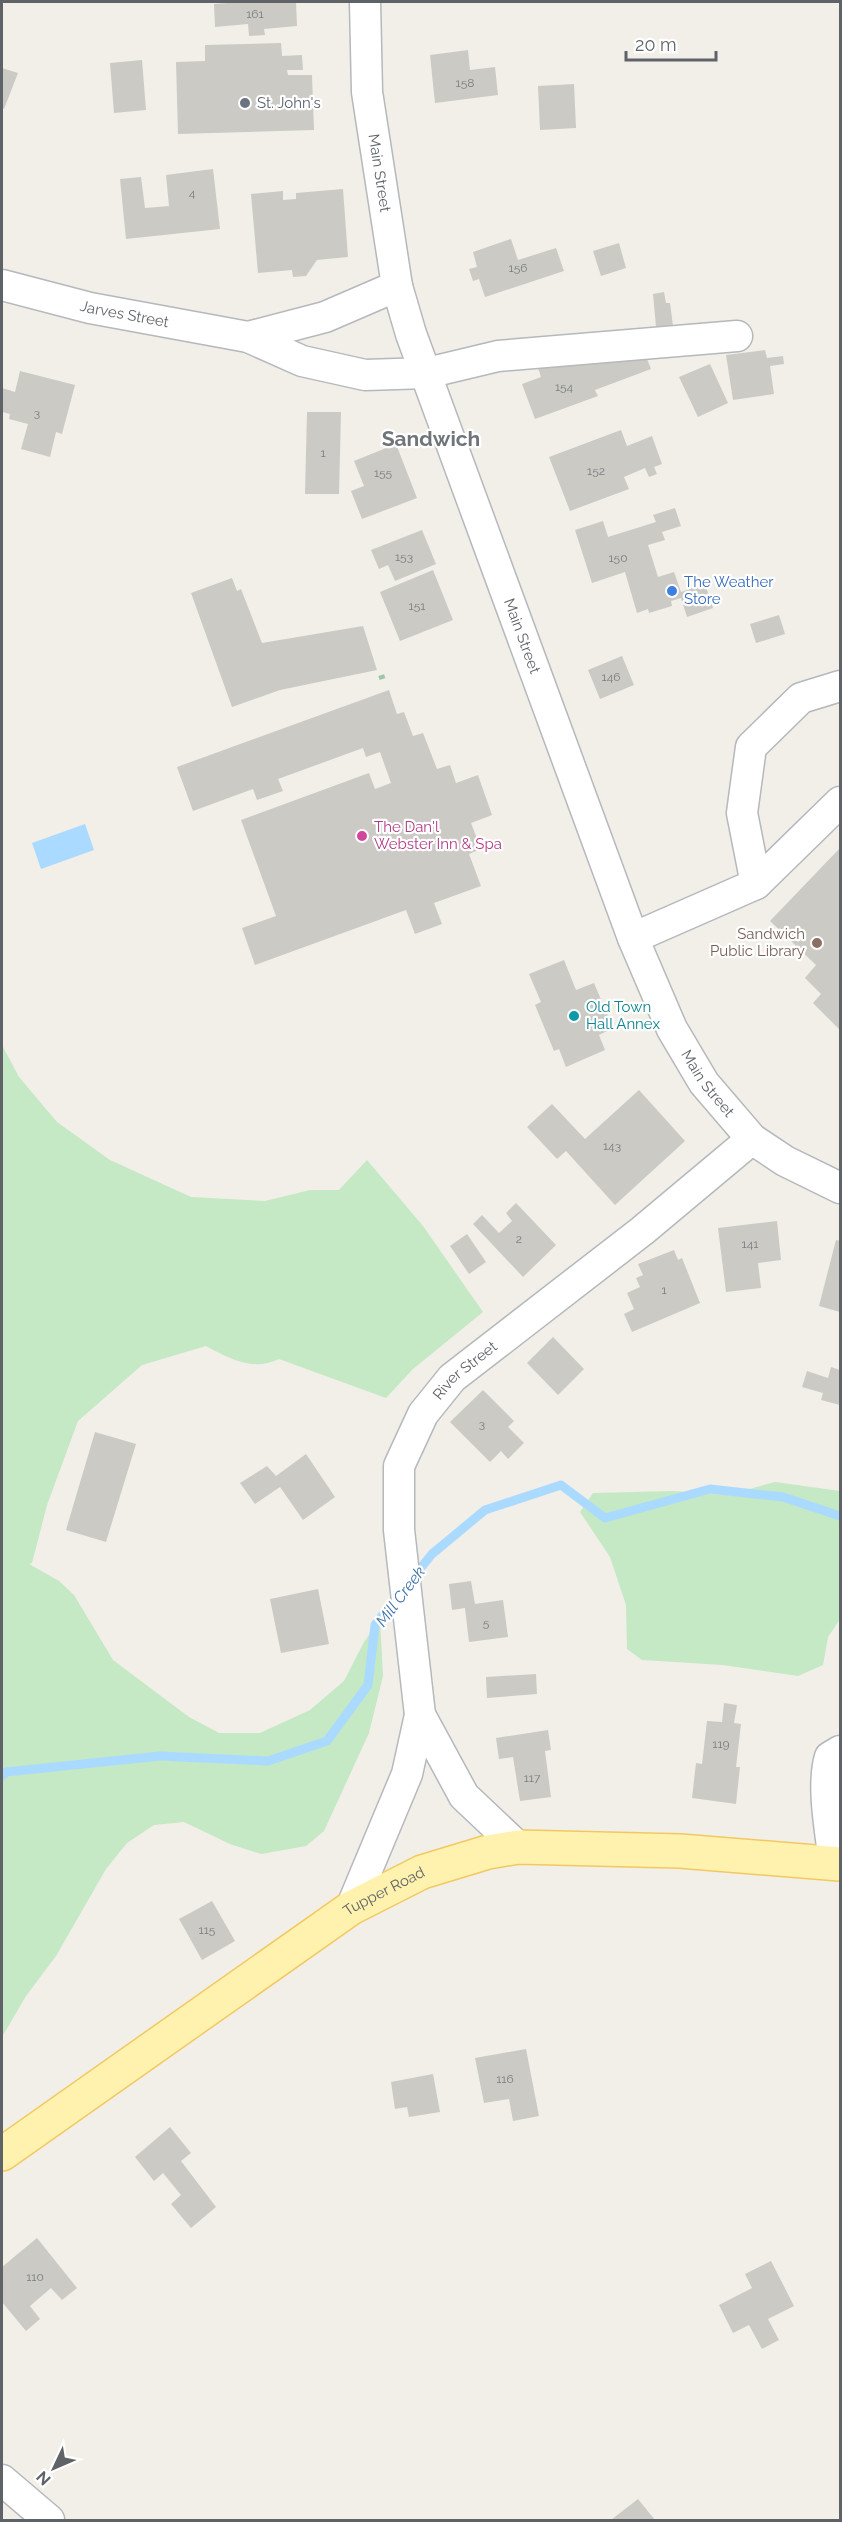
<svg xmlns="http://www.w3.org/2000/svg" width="842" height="2522" viewBox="0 0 842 2522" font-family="Raleway,sans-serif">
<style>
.green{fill:#c5e8c5}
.water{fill:#aadaff}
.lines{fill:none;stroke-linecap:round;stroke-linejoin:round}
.stream{stroke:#aadaff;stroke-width:9}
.building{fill:#cccac5}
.minor-casing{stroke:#b5b8bc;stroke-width:33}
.major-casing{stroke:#f2c960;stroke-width:36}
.path{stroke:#9cc7a9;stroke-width:4;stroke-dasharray:6 3;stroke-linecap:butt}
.minor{stroke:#fff;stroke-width:30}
.major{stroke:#fff2af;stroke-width:33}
.worship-dot{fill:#6b7280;stroke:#fff;stroke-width:2}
.shop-dot{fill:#3f7fe0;stroke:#fff;stroke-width:2}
.hotel-dot{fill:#d1479c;stroke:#fff;stroke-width:2}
.education-dot{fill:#8d6e63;stroke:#fff;stroke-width:2}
.culture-dot{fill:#0f9aa8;stroke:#fff;stroke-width:2}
.labels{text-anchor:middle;stroke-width:4.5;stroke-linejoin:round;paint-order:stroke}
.number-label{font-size:12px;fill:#7a7d7f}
.worship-label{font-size:15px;fill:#5b616d;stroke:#fff;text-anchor:start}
.street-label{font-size:15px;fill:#5f6368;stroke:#fff}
.shop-label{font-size:15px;fill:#366cbe;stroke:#fff;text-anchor:start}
.hotel-label{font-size:15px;fill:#b23c85;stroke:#fff;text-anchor:start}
.education-label{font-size:15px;fill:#785e54;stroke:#fff;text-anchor:end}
.culture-label{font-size:15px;fill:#0d838f;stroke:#fff;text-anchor:start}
.water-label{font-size:16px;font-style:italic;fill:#4174aa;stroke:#fff}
.district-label{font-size:21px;font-weight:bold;fill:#70757a;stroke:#fff}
</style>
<rect width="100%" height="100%" fill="#f1efe8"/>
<g class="green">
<path d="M 2,1045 L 19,1077 L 57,1122 L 110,1160 L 191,1197 L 265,1201 L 310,1190 L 339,1190 L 367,1160 L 423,1226 L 483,1312 L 413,1369 L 386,1398 L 279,1359 C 253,1372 228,1358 206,1346 L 142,1365 L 78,1421 L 47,1505 L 32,1563 L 29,1564 L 59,1581 L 74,1595 L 113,1660 L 189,1717 L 219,1733 L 260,1733 L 310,1710 L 344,1681 L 364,1642 L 380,1620 L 383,1676 L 369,1733 L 324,1831 L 306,1846 L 261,1854 L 230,1844 L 184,1822 L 154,1825 L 127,1843 L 106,1869 L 56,1956 L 26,1996 L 2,2037 Z"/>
<path d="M 775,1482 L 840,1491 L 840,1619 L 828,1637 L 823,1665 L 798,1676 L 723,1665 L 642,1660 L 627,1649 L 626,1605 L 610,1557 L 580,1512 L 593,1493 L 673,1491 L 728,1495 Z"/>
</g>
<path class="water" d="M 85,824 L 94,850 L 41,869 L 32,843 Z"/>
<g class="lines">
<g class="stream">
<path d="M 411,1580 L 432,1554 L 485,1510 L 561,1485 L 605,1518 L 710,1489 L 783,1497 L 840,1516"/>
<path d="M 2,1776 L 6,1772 L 160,1756 L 268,1761 L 327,1741 L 368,1685 L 375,1625 L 398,1595"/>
</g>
</g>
<g class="building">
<path d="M 240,2 L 296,2 L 297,26 L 264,29 L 265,35 L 249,36 L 248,24 L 215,27 L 214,4 Z"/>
<path d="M 281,43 L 282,56 L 302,55 L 303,70 L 287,70 L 288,75 L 312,75 L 314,130 L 178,134 L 176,62 L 205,61 L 205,45 Z"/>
<path d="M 468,50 L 470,70 L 495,67 L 498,95 L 435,103 L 430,55 Z"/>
<path d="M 142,60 L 146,110 L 114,113 L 110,63 Z"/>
<path d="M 2,68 L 18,73 L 4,109 L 2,108 Z"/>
<path d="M 574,84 L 576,128 L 540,130 L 538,86 Z"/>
<path d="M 213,169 L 220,229 L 126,239 L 120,179 L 141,177 L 145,208 L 169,206 L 166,175 Z"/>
<path d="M 343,189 L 348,257 L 317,260 L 306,276 L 293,277 L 292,270 L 258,273 L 251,194 L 283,191 L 283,200 L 296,199 L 296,193 Z"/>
<path d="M 511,239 L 518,260 L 556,248 L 564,271 L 485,297 L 479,279 L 473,281 L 469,269 L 477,267 L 473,252 Z"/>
<path d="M 619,243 L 626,268 L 601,276 L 593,251 Z"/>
<path d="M 664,292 L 666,303 L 670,303 L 673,326 L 656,327 L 653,294 Z"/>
<path d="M 643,349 L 651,369 L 595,390 L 598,396 L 535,419 L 522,384 L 541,377 L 538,368 L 563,359 Z"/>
<path d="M 765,350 L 767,358 L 783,356 L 784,364 L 770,366 L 774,394 L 733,400 L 726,355 Z"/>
<path d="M 710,364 L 728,403 L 698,417 L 679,377 Z"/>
<path d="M 20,371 L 75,385 L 62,434 L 56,432 L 50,457 L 21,449 L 28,424 L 9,419 L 10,414 L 2,412 L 2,388 L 15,392 Z"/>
<path d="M 307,412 L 341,412 L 339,494 L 305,494 Z"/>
<path d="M 621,430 L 627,446 L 652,436 L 662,464 L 654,467 L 657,474 L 649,477 L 645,468 L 624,477 L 629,489 L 570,511 L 549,457 Z"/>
<path d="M 396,444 L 417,498 L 362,519 L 351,491 L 364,486 L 354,461 Z"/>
<path d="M 675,508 L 681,526 L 662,532 L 665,540 L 648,545 L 658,577 L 674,572 L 681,592 L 705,584 L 713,608 L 687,617 L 681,598 L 671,601 L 672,606 L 649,613 L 648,609 L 637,613 L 625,572 L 592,583 L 575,530 L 603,521 L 608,537 L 656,522 L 653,515 Z"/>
<path d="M 422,530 L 436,564 L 395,581 L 388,565 L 379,569 L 371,550 Z"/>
<path d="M 433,570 L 453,620 L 400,641 L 380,592 Z"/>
<path d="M 232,578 L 237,591 L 241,589 L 262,643 L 363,626 L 377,670 L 280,690 L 232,707 L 191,593 Z"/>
<path d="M 779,615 L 785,634 L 756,643 L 750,624 Z"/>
<path d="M 622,656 L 634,685 L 600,699 L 588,670 Z"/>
<path d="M 389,690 L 397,714 L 404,712 L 413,736 L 423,733 L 437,769 L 450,765 L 456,783 L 478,775 L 492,815 L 471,823 L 481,849 L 469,854 L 481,886 L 434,903 L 442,924 L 415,934 L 406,910 L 255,965 L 242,928 L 276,916 L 241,820 L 369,773 L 375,789 L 391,783 L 380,752 L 366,757 L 363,748 L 278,779 L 283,791 L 257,800 L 253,789 L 193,811 L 177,767 Z"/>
<path d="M 840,848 L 840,1030 L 813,1003 L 821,994 L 805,978 L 816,965 L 770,921 Z"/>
<path d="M 564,960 L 576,990 L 594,983 L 613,1028 L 599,1035 L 605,1050 L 566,1067 L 559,1049 L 554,1051 L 535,1005 L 541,1002 L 529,974 Z"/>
<path d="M 639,1090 L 685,1141 L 615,1205 L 566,1151 L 557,1159 L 527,1127 L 552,1104 L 585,1139 Z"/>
<path d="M 516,1203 L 556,1245 L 523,1277 L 473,1224 L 482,1215 L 499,1233 L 512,1221 L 506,1213 Z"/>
<path d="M 777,1221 L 781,1260 L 758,1263 L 761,1288 L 726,1292 L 718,1228 Z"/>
<path d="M 467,1234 L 486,1262 L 469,1274 L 450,1246 Z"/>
<path d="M 836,1240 L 840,1241 L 840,1312 L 819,1306 Z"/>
<path d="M 674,1250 L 678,1260 L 682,1258 L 700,1303 L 632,1332 L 624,1314 L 634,1309 L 627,1293 L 640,1287 L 636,1278 L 643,1275 L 638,1264 Z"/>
<path d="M 553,1337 L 584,1369 L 558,1395 L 527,1363 Z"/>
<path d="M 831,1367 L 840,1370 L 840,1405 L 821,1400 L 823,1393 L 802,1387 L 807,1371 L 828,1378 Z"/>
<path d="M 483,1390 L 514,1421 L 508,1427 L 524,1443 L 508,1459 L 501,1451 L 490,1462 L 450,1422 Z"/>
<path d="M 95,1432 L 136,1444 L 106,1542 L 66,1530 Z"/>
<path d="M 306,1454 L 335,1497 L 303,1520 L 280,1487 L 255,1504 L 240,1483 L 267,1466 L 276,1476 Z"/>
<path d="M 471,1581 L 475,1604 L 503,1600 L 508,1637 L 469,1642 L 465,1608 L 452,1610 L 449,1584 Z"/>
<path d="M 318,1589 L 329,1644 L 281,1653 L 270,1599 Z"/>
<path d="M 536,1674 L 537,1694 L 487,1698 L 486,1677 Z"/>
<path d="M 724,1703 L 737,1705 L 734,1723 L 741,1724 L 736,1767 L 740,1767 L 736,1804 L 692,1798 L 696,1763 L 702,1764 L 707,1721 L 722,1722 Z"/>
<path d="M 548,1730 L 551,1750 L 545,1751 L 551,1797 L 520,1801 L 513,1757 L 499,1759 L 496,1738 Z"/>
<path d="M 212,1901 L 235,1941 L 202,1960 L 179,1919 Z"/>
<path d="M 526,2049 L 539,2116 L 513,2121 L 509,2099 L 484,2103 L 475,2058 Z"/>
<path d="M 433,2074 L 440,2112 L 409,2117 L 407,2107 L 395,2109 L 391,2082 Z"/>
<path d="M 170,2127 L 191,2153 L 181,2161 L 216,2207 L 191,2228 L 171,2204 L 181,2195 L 163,2173 L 154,2181 L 135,2157 Z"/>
<path d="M 37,2238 L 77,2288 L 62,2300 L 51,2288 L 30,2306 L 40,2319 L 26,2331 L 2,2302 L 2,2267 Z"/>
<path d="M 771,2261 L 794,2306 L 768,2319 L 779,2340 L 762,2349 L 749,2325 L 733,2333 L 719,2305 L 752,2288 L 745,2274 Z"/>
<path d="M 638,2499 L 655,2520 L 611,2520 Z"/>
</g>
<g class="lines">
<g class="minor-casing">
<g id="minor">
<path id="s1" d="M 365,2 L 367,92 L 397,286 L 411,334 L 633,938 L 672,1029 L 704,1083 L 752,1139 L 785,1161 L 840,1188"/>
<path id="s2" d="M 2,285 L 90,308 L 248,337 L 302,361 L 365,375 L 427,373 L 498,356 L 737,336"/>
<path d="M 248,337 L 325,317 L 397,286"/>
<path d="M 756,884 L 742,813 L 751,747 L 801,698 L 840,686"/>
<path d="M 633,938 L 756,884 L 840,802"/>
<path d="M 420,1715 L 464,1796 L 518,1847"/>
<path d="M 834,1863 C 831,1833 821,1786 830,1757 L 840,1751"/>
<path id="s3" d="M 351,1908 L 407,1774 L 420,1715 L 399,1530 L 399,1466 L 423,1414 L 452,1378 L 642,1231 L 752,1139"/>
<path d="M 2,2480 L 49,2520"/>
</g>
</g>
<g class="major-casing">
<g id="major">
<path id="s4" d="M 2,2154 L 351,1908 L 422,1872 L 488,1852 L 518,1847 L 680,1851 L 840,1864"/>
</g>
</g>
<path class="path" d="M 379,678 L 385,676"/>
<use href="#minor" class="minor"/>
<use href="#major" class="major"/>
</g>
<circle class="worship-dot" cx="245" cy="103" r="6"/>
<circle class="shop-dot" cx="672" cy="591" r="6"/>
<circle class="hotel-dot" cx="362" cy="836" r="6"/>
<circle class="education-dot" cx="817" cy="943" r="6"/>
<circle class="culture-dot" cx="574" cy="1016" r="6"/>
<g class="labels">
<g class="number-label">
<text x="255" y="18">161</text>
<text x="465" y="87">158</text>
<text x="192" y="197">4</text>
<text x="518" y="272">156</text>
<text x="564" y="391">154</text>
<text x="37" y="417">3</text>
<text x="323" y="457">1</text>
<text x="596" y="475">152</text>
<text x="383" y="477">155</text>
<text x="404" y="561">153</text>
<text x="618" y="562">150</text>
<text x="417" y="610">151</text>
<text x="611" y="681">146</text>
<text x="612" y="1150">143</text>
<text x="519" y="1243">2</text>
<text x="750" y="1248">141</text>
<text x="664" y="1294">1</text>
<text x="482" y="1428">3</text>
<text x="486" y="1627">5</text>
<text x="721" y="1748">119</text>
<text x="532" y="1782">117</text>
<text x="207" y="1934">115</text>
<text x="505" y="2083">116</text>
<text x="35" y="2281">110</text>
</g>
<g class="worship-label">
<text x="257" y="108">St. John's</text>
</g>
<g class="street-label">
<text dy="5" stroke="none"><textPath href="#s1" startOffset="172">Main Street</textPath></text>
<text dy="5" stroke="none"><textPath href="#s2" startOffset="126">Jarves Street</textPath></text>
<text dy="5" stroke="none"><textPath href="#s1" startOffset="658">Main Street</textPath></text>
<text dy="5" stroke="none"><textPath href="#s1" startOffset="1144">Main Street</textPath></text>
<text dy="5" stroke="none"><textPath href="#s3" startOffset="574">River Street</textPath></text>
<text dy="5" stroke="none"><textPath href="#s4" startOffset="464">Tupper Road</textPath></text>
</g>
<g class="shop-label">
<text x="684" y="587">The Weather<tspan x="684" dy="17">Store</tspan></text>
</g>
<g class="hotel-label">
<text x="374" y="832">The Dan'l<tspan x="374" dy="17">Webster Inn &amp; Spa</tspan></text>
</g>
<g class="education-label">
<text x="805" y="939">Sandwich<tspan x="805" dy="17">Public Library</tspan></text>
</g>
<g class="culture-label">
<text x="586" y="1012">Old Town<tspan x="586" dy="17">Hall Annex</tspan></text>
</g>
<g class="water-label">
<text transform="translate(400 1596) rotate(-53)" y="6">Mill Creek</text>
</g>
<g class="district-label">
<text x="431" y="446">Sandwich</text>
</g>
</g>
<rect width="842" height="2522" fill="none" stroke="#5f6368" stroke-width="6"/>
<g transform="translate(54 2468) rotate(226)" stroke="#ffffff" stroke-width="4.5" paint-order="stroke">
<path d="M0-4.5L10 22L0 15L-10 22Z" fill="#5f6368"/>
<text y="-9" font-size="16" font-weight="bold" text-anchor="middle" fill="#5f6368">N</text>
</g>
<path d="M626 51v9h90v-9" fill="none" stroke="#5f6368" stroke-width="3"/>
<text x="635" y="51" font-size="18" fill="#5f6368" stroke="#ffffff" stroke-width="4.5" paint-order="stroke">20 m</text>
</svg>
